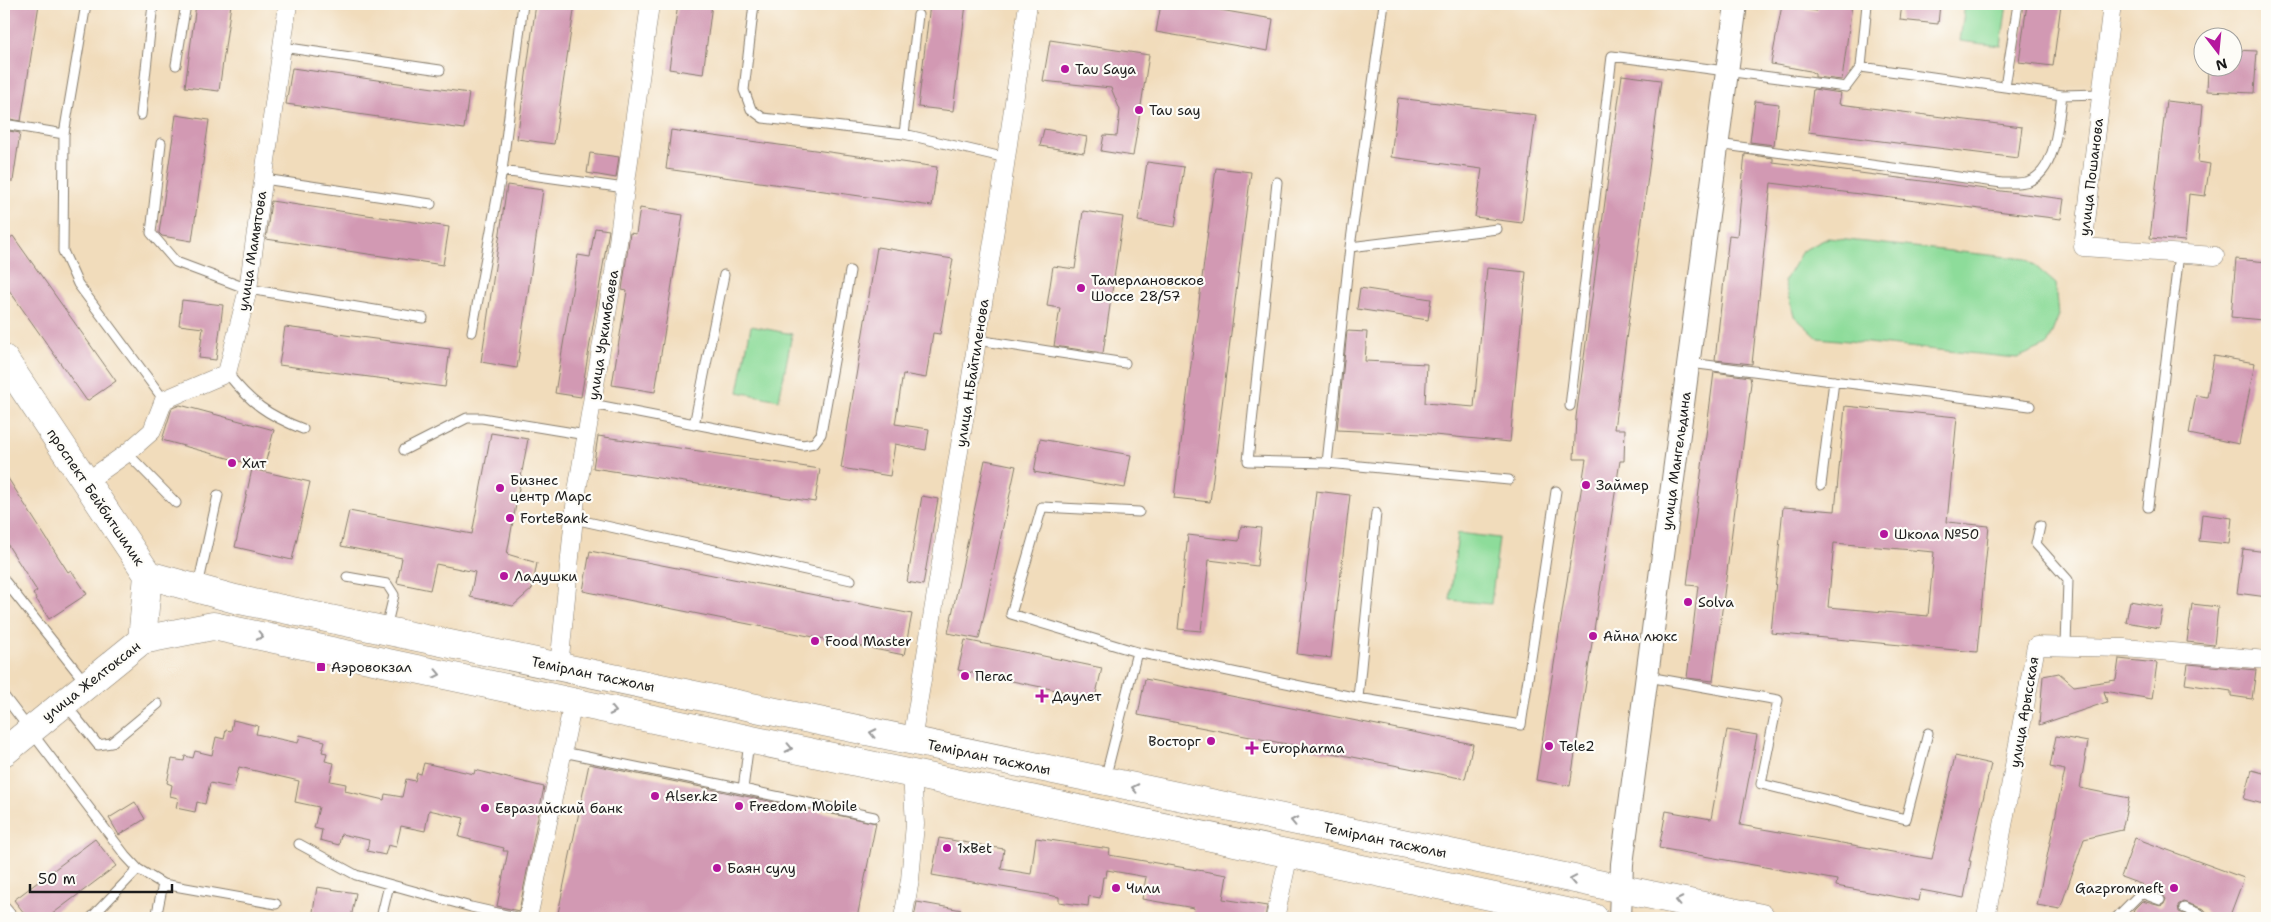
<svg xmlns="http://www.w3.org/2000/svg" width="2271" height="922" font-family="'Shantell Sans',sans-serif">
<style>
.green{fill:#8ddc9a;stroke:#547c5b}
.building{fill:#d299b3;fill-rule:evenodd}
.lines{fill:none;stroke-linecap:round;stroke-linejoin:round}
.service-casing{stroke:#867c6c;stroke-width:11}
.minor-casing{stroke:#867c6c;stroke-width:19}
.tertiary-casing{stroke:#867c6c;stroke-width:24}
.primary-casing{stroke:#867c6c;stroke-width:29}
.service{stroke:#fff;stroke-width:9}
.minor{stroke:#fff;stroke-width:18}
.tertiary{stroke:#fff;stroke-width:22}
.primary{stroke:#fff;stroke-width:28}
.oneway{stroke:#999}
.poi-dot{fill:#b5179e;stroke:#fdfcf7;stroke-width:2}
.labels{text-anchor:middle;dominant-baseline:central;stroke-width:4.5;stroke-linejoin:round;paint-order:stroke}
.poi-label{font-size:14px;fill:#1c1c1c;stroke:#fdfcf7;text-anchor:start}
.street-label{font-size:14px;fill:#1c1c1c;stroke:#fdfcf7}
</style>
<rect width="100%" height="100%" fill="#fdfcf7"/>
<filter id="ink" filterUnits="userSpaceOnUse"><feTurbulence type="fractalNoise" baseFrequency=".02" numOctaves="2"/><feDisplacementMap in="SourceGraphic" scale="10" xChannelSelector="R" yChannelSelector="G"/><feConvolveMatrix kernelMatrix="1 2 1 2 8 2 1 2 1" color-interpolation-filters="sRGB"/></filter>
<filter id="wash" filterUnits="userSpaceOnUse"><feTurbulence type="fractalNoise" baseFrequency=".0096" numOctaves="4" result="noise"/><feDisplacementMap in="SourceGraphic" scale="20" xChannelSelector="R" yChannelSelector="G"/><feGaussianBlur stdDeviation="1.12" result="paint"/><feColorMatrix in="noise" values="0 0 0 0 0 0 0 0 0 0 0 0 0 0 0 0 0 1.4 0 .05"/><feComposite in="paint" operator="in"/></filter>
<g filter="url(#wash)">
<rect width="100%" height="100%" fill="#f1dcbb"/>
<path class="green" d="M1965,4H2007L2001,46L1960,41Z
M1828,238L2027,259L2056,284L2059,315L2047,345L2017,358L1818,338L1794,316L1784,282L1802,251Z
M751,326L792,334L779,400L738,392Z
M1458,533L1499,538L1491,604L1450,600Z"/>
<g id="blocks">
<path class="building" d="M4,4H39L21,121L4,118Z
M196,4H231L219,91L185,87Z
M536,4H575L554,144L517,139Z
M678,4H712L703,74L669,69Z
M930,4H966L953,111L918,107Z
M1161,4H1185L1273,19L1268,51L1156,32Z
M1818,4H1852L1842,80L1815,77V74L1810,71L1771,64L1782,5L1817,11Z
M1902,4H1940L1938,24L1900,20Z
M2027,4H2061L2053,66L2019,62Z
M1050,40L1149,55L1133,156L1101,151L1104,135L1117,136L1120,110L1111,88L1043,81Z
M2234,50L2257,51L2254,93L2207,91L2208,68H2234Z
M292,68L469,93L464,129L286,104Z
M1622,75L1661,80L1614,429H1625L1624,461H1620L1570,786L1536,780L1586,459H1574L1576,417Z
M1813,89L1841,93L1839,104L2022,127L2018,158L1808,132Z
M1398,98L1536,115L1522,223L1475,217L1482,169L1391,157Z
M1755,101L1779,104L1774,145L1750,142Z
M2166,101L2203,105L2198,162L2210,164L2205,196L2189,194L2185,241L2150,238Z
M176,115L209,120L192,241L162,236L159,233Z
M1044,129L1087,137L1084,153L1040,146Z
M4,130L20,133L13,181H4Z
M671,130L937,167L932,206L666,169Z
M590,153L619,157L616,178L587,173Z
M1745,154L1773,158V162L2064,199L2061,219L1771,183L1752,364L1715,360L1729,235L1737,236Z
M1147,162L1184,167L1175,227L1138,221Z
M1216,168L1251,172L1210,502L1174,498Z
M507,185L543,190L517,368L481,362Z
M271,201L449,227L443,265L266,239Z
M640,208L683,215L655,392L612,385L627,291L622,290L630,233L636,234Z
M1083,211L1123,217L1103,353L1054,346L1060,308L1047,306L1053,266L1075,269Z
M595,228L609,230L581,397L555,393L578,255L590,257Z
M13,236L116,381L87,401L4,283V242Z
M877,247L953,259L940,334L933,333L926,378L903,374L895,424L929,429L926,450L895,444L890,476L841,468Z
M2236,259L2267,262L2262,320L2231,317Z
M1487,268L1526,272L1510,442L1423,434L1337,430L1347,331L1367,332L1365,361L1427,364L1425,403L1474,407Z
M1360,288L1431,299L1428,320L1357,309Z
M182,300L223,305L216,360L199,358L203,328L179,325Z
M285,327L450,349L445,387L279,365Z
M2214,356L2255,363L2239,444L2189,434L2196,395L2207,397Z
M1714,372L1750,377L1751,383L1713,681L1687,678L1698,586L1687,585Z
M180,405L274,430L264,468L162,440L172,408Z
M1845,406L1957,417L1947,522L1989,526L1977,652L1771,633L1783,507L1835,511ZM1834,543L1934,552L1928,616L1828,607Z
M491,433L528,439L507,554L537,563L532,589L513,606L470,597L475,572L436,564L430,590L397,583L402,558L341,546L349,511L472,534Z
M598,436L820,469L815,502L593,468Z
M1040,439L1131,455L1125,488L1034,472Z
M985,460L1016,466L979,639L948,633Z
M252,469L310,482L292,560L235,547Z
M4,472L68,572L71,570L87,594L49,619L33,594L37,591L4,539Z
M1316,491L1350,495L1331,658L1297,654Z
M922,496L938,499L923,585L907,582Z
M2202,514L2232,518L2229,544L2199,541Z
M1241,526L1261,528L1257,566L1209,560L1201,631L1178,629L1188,535L1239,541Z
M2243,549L2267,552V597L2237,593Z
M590,551L912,614L904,655L583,591Z
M2130,601L2163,607L2159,628L2126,622Z
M2192,604L2218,607L2214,645L2187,642Z
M965,640L1102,668L1095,698L958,670Z
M2119,659L2157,663L2152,699L2104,691L2107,702L2039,725L2043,676L2059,673L2074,686L2116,680Z
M2188,664L2256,670L2252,699L2231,696V691L2185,684Z
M1145,679L1473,744L1465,779L1138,715Z
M233,720L258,726L256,734L298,743L300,735L325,741L322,752L327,753L325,761L334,763L330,781L346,784L345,791L384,800L385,794L402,797L406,779L415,781L417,773L421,774L424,763L474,774L475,770L544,787L519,911L497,906L508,851H503L504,848L459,837L464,818L429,810L425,831L401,826L396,847L388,845L385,855L367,851L369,840L341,834L339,845L320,840L322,830L314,828L319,807L295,802L299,781L239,767L234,788L210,783L205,804L197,802L195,812L176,808L178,798L170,796L172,785L167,783L172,759L184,761L185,756L193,758L195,751L212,755L216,737L224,739L226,730L231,731Z
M1727,730L1757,735L1740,825L1932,859L1955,756L1991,764L1969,861H1971L1964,898L1921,890L1919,901L1836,886L1837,880L1659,848L1666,811L1711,819Z
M2056,736L2088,742L2080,788L2129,798L2122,830L2084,839L2060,909L2037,905L2065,770L2050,767Z
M589,764L876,823L857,918H580L558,913Z
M2252,770L2267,774V805L2244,799Z
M135,802L145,819L119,835L109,818Z
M939,838L1004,849L1001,869L1031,874L1036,838L1110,849L1109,855L1227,875L1223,899L1267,906L1265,918H1192L1194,908L1142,899L1146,877L1107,870L1106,877H1103L1100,898L1089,896L1088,906L1059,902V897L932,875Z
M2135,838L2244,878L2229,918H2211L2204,909L2183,902L2178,905L2179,912L2194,918H2131L2134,909L2142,901L2161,906L2164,904L2166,899L2162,894L2142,888L2143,885L2121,877Z
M95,839L116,866L47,918H28L14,900Z
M317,887L356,893L351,918H312Z
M917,902L962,910L961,918H914Z"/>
</g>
</g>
<g filter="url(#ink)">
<use href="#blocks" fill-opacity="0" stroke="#867c6c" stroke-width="1"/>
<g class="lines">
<defs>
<path id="service" d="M86,4L64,134L63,251L78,284L164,400
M754,4L744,90L751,109L763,118L904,134L998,156L1007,154
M1384,4L1350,247L1327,463L1509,480
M282,47L440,70
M176,65L186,4
M1861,67L1867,4
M2005,87L2018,4
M141,115L153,4
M4,124L64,134
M904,134L918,15
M161,143L151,233L176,262L248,289L423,318
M1718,144L2002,183C2010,183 2022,184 2029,181C2057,171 2058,120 2062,95
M502,171L523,4
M264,179L431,204
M1277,182L1248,461L1327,463
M1350,247L1497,229
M472,332L502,171L625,188
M977,340L1125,363
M1690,363L2030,406
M227,373C251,403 267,415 303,429
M592,404L803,445L814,443L821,434L850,271
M1570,406L1612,56L1846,87L1861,67L2062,95L2101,94
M694,425L724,275
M404,450L467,418H482L586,435
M127,453L176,503
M1821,485L1834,381
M2148,507L2179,254
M574,519L851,580
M2040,526L2036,544L2068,580L2066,646
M347,577L387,584L394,595L386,628
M4,580L85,682
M198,586L218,495
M1137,652L1358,698L1521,725L1556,491
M1648,677L1778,700L1761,784L1906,819L1928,733
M4,696L125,855L138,869L163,884L156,918
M1358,698L1376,513
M66,705L98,745L111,743L158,704
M749,742L743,789L874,817
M563,752L743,789
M1105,779L1137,652L1011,614L1042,507L1139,512
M299,844L356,875L471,907L520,918
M163,884L276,904
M4,906L14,918
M2184,908L2200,914L2205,918
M91,918L138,869
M381,918L389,885
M2116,918L2139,895L2144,894L2160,900"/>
<path id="minor" d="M2112,4L2083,247L2215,256
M86,482L127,453L152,431L164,400L227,373L248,289L288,4
M559,667L576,497L614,272L650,4
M912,741L1002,186L1028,4
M528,918L573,702
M903,918L910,880L915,824L912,774
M1275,918L1289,854
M1986,918L2036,646L2124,648L2267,660"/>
<path id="tertiary" d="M1620,918L1622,864L1736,4"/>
<path id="primary" d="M4,359L148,575L235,599L1761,918
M142,640L148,575
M4,752L142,640L213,626L1594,918"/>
</defs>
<use href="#service" class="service-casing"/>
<use href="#minor" class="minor-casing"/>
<use href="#tertiary" class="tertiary-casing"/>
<use href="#primary" class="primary-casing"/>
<use href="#service" class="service"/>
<use href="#minor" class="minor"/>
<use href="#tertiary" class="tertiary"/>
<use href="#primary" class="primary"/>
</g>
<defs><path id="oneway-chevron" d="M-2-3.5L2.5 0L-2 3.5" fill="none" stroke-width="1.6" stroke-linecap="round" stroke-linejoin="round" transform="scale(1.25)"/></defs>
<g class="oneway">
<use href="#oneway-chevron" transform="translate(260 636) rotate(12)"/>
<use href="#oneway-chevron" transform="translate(437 674) rotate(12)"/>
<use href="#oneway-chevron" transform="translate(613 711) rotate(12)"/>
<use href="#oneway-chevron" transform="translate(873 733) rotate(-168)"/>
<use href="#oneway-chevron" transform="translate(789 748) rotate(12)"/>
<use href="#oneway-chevron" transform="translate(1135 788) rotate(-168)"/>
<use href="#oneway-chevron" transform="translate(1294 821) rotate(-168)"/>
<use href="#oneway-chevron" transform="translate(1573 880) rotate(-169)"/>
<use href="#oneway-chevron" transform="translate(1679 901) rotate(-168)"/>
</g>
</g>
<g class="poi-dot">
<circle cx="1065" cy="69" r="5"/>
<circle cx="1139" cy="110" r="5"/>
<circle cx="1081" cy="288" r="5"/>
<circle cx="232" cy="463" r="5"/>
<circle cx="1586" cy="485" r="5"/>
<circle cx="500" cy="488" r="5"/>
<circle cx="510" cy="518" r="5"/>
<circle cx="1884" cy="534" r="5"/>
<circle cx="504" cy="576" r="5"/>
<circle cx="1688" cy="602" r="5"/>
<circle cx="1593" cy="636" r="5"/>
<circle cx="815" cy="641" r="5"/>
<rect x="316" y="662" width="10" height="10" rx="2.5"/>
<circle cx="965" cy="676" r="5"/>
<path d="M1039.5 688.5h5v5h5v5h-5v5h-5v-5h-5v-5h5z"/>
<circle cx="1211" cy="741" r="5"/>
<circle cx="1549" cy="746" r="5"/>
<path d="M1249.5 740.5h5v5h5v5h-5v5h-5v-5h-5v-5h5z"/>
<circle cx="655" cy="796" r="5"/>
<circle cx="739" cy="806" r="5"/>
<circle cx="485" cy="808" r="5"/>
<circle cx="947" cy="848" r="5"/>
<circle cx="717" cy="868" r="5"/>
<circle cx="1116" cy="888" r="5"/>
<circle cx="2174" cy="888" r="5"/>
</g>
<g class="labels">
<g class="poi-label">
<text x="1075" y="69">Tau Saya</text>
<text x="1149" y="110">Tau say</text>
<text x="1091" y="280">Тамерлановское<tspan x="1091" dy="16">Шоссе 28/57</tspan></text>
<text x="242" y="463">Хит</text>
<text x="510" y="480">Бизнес<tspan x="510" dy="16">центр Марс</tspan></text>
<text x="1596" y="485">Займер</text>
<text x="520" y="518">ForteBank</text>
<text x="1894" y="534">Школа №50</text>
<text x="514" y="576">Ладушки</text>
<text x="1698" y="602">Solva</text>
<text x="1603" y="636">Айна люкс</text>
<text x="825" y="641">Food Master</text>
<text x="331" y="667">Аэровокзал</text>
<text x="975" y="676">Пегас</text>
<text x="1052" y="696">Даулет</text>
<text x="1201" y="741" text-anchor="end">Восторг</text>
<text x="1559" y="746">Tele2</text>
<text x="1262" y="748">Europharma</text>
<text x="665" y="796">Alser.kz</text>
<text x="749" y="806">Freedom Mobile</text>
<text x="495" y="808">Евразийский банк</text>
<text x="957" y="848">1xBet</text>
<text x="727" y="868">Баян сулу</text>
<text x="1126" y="888">Чили</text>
<text x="2164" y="888" text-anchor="end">Gazpromneft</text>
</g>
<g class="street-label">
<text transform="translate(2091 177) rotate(-83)">улица Пошанова</text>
<text transform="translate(252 251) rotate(-81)">улица Мамытова</text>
<text transform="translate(603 335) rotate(-81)">улица Уркимбаева</text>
<text transform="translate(972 373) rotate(-81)">улица Н.Байтиленова</text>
<text transform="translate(1676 461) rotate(-82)">улица Мангельдина</text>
<text transform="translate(96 497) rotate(56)">проспект Бейбитшилик</text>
<text transform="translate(593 674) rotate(12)">Темірлан тасжолы</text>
<text transform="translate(91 681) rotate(-38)">улица Желтоксан</text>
<text transform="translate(2024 712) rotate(-80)">улица Арысская</text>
<text transform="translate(989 757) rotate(12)">Темірлан тасжолы</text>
<text transform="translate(1385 840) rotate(12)">Темірлан тасжолы</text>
</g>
</g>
<rect width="2271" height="922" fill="none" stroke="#fdfcf7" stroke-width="20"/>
<g transform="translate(2218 52) rotate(164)"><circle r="24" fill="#fdfcf7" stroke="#a3a29f"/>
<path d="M0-4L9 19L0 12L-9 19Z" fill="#b5179e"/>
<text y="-8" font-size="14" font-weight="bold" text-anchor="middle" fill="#1c1c1c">N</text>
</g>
<path d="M30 884v8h142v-8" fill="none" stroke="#1c1c1c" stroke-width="2.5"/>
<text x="38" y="884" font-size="15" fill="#1c1c1c" stroke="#fdfcf7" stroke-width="4" paint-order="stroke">50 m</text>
</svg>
